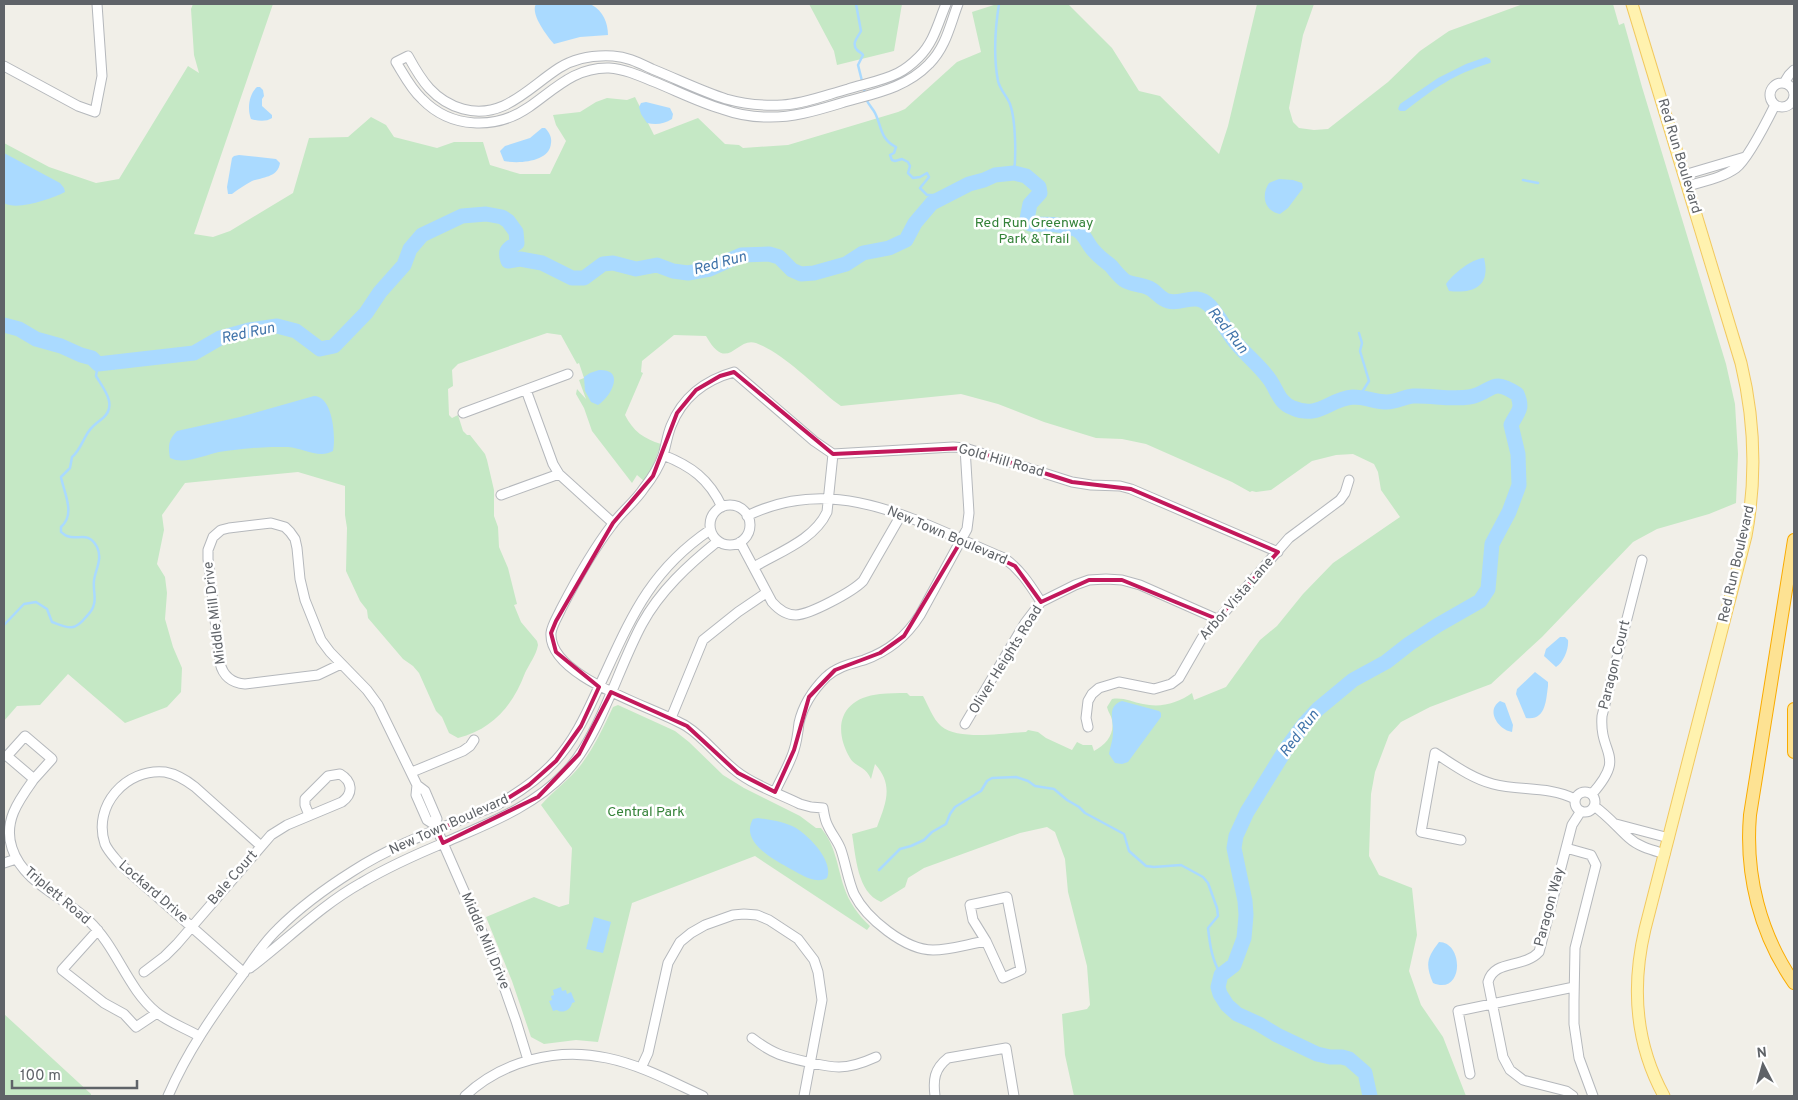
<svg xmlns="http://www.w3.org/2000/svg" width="1798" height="1100" font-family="Overpass,sans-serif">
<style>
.green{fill:#c5e8c5}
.water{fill:#aadaff}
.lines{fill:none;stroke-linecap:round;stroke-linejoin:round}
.stream{stroke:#aadaff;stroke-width:2.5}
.river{stroke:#aadaff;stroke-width:15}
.minor-casing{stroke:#b5b8bc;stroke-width:11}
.major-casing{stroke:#f2c960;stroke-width:13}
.highway-casing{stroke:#f9ab00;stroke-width:14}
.minor{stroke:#fff;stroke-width:9}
.major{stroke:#fff2af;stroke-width:11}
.highway{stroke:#fde293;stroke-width:12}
.marked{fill:none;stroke:#c2185b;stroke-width:4;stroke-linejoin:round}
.labels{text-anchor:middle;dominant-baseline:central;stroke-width:5;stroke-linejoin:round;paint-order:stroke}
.street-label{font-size:14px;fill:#5f6368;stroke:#fff}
.park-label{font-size:14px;fill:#348238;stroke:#fff}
.water-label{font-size:15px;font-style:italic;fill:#4174aa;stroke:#fff}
</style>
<rect width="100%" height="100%" fill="#f1efe8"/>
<path class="green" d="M193,4H273L194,234L213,237L230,231L293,193L309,138L348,137L371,117L386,125L394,137L437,148L454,142H483L490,165L520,174H550L566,141L556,125L553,115L580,112L596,102L607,98L627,100L635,97L654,135L698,118L725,144L739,145L743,148L788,145L898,112L905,109L957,62L981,52L972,12L997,4H1068L1112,48L1139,91L1160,96L1219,154L1228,126L1257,4H1314L1303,35L1289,108L1293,122L1299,128L1314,130L1328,129L1388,82L1420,51L1449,31L1523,4H1613L1619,25L1624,23L1642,87L1726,364L1735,404L1738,454L1736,503L1709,514L1657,529L1633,542L1542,637L1491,684L1430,707L1401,722L1389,735L1375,772L1371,794L1369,856L1379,875L1412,888L1417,935L1409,971L1421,1005L1443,1037L1466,1096H1074L1065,1055L1062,1014L1087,1009L1090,1005L1087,966L1068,892L1065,859L1055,832L1047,827L1020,833L924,868L908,878L905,887L881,902C857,892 856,857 852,834L877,827C886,803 894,785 875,764L871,779C865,765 856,768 850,758C832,727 841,698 880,694C889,693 898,693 907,693L910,696H923C928,705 933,719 941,726C959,741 1003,733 1026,732L1028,730L1038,732L1046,738L1072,750L1077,742L1083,745H1092L1094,751C1106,745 1115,734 1112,720C1111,715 1108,712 1107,707L1112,699C1123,697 1132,702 1143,704C1161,708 1178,703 1192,693L1194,700L1226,687L1260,640L1277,626L1303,594L1333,563L1400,517L1381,490L1378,472L1374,464L1353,454L1336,455L1312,461L1271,490L1256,492L1252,491L1250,492L1232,482L1146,444L1122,439L1096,438L1044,422L998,404L961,394L841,406L834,401C812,383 782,353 756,343C736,336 728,375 706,336L674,335L642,361L641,372L643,373L625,415C633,431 644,439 661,444L653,466L645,480L644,481L637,475L632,483L592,431L584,408L576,394L577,389L586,399L579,380L584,378L579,363L577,364L561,335L547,333L458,364L452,370L453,386L448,389L449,415L452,418L458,415L463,431L467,435H470L485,454L487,460L494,490V516L498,527L499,547L508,568L517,604L514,605L521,622L537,641L538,645C536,656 529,664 525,673C513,705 493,729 458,738L449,733L442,717L436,711L419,673L413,666L403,659L368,618L367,610L360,601L346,571L347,528L345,515V486L298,472L185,483L162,515L164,530L157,564L165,577L167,593L165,619L173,647L182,668L181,692L167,707L125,723L68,674L40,705L17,706L4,721V143L49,167L96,183L119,179L188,66L199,73L194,55L191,9Z
M809,4H902L894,51L837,65L834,51Z
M618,705L675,731L689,742L723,775L744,788L800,816L816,828H821C836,846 837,866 844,887C849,902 858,915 870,926L867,930L755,856L632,903L598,1042L576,1040L544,1044L531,1037L512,981L486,917L534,897L559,907L569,904L572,848L541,805C553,791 569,780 580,766C594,748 603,728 613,707Z
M4,1014L91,1094V1096H4Z"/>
<path class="water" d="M536,4C546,4 585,1 592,5C603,11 608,23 608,35L580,37L554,44C547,36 530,14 536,4Z
M1486,57L1490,59L1491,62L1490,63C1452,75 1435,88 1405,111H1400L1398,109L1400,104L1438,78L1466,64Z
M257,87H260L263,90L264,96L262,99V106L272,115V118C266,122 258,121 251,119C247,109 249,94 257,87Z
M646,102L670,108L673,114L672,119C664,124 656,125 647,123L641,114L639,107L641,103Z
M542,128H545C549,132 552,137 551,143C550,162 519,164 504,161L500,151L505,146L530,138Z
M4,153L60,183L64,188L65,192C51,199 17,211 4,203Z
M239,155L276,159L280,163C278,177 264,177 252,181C245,185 238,189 232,194H228L227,187L232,158L234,156Z
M1279,179L1293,180L1302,183L1303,188L1288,208L1280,214C1264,211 1261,195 1269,183Z
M1484,258C1491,286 1474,294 1449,291L1446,284C1453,274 1471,259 1484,258Z
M599,370C626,369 611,397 598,405L591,402L585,391L584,377L590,373Z
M314,396C333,396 336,437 333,451C319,459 303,448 288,447C277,447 265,447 253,448C242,449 230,450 219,452C205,455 184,465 170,458C168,447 168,440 177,431L240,417Z
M1560,637H1565L1568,640C1569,648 1564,662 1556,667L1544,656L1546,649Z
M1535,672L1548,682V686C1546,700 1546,721 1526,718L1516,694L1517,689Z
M1122,701L1159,711L1161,713V717L1128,762L1122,764L1115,763L1109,754C1110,747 1113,740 1113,733C1114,721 1106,706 1122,701Z
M1500,701L1505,703L1513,725L1512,732C1499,730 1485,711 1500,701Z
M758,818C771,820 785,822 796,828C809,836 834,861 827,878C814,885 799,873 787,867C771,858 740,841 753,819Z
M594,917L611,922L603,953L586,949Z
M1439,942C1464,942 1464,996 1433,983C1425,964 1427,958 1439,942Z
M561,987L562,991L566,990L567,994L571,992L575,1002L572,1003C571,1010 562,1014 557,1010L553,1011L549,1001L552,1000L551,996L554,995L553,990Z"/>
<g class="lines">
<path class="stream" d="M856,4L861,31C858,37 851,43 857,50C859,52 862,53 863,55L858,65L865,93
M999,4C995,29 993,55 998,81C1000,90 1007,96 1010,104C1016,120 1016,157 1014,173
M866,98C868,105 872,107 875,113C882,127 880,139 896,147L894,153L890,155L892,160L895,161L902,159L908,162L910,166L908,173L913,178L920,177L927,173L929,177L920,188L927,195H934L937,200
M1523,180L1538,183
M1359,333L1362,343L1360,351L1369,381L1359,397
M4,625L24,604L36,602L47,609L52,622C68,628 74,632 86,617C89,614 93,609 94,604C96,598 93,589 94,581C95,570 103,559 97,547C88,530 78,541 67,536C64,535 63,533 61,532V527C76,514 64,493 61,477L70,468L72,457C80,451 83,439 89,431C93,425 98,422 103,418C118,405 103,388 96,376L98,364
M879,870L900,849L911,846L924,840L932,832L946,824L950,814L955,807L981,791L987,781L992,778L1016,777L1028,781L1035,786L1054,789L1067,800L1079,807L1085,813L1124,834L1129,851L1146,866L1154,867L1181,865L1203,877L1208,883L1217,908L1218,916L1208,928C1210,946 1212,960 1221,975"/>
<path class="river" d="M4,325L19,329L36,339L61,346L81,355L92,358L98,364L194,353L220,338L249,330L277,326L296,331L320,349L334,346L366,313L380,292L404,265L410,249L422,235L462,216L486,214L502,217L508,221L516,232L517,243C508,249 504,250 508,261L520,259L542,263L572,278H584L603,264L613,263L636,269L657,265L673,271L688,273L710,269L741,255L769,254L779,257L792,270L801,274L814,273L846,264L863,253L889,248L906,240L915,223L932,203L969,184L984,180L995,175L1014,173L1026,176L1039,187L1040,193L1030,204L1027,219L1030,224C1046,225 1060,223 1075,229C1084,232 1087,244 1094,251C1099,257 1105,261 1111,266C1115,271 1119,276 1124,280C1131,285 1141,284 1149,288C1156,291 1160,299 1168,301C1183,305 1195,291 1210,306C1220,317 1227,332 1236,343C1247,356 1260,366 1270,380C1277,390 1279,403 1293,408C1319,419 1329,399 1353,397C1365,397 1376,402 1387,402C1396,402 1404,397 1413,396C1431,395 1450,400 1469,397C1493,393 1490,376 1517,394C1524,410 1517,412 1511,425L1518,454L1519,485L1509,512L1492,544L1488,589L1480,601L1438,625L1409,644L1386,662L1353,680L1318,709L1305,723L1286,749L1247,812L1236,836L1234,848L1245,901L1246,915L1245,927L1244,938L1234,965L1221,975L1218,987L1220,994L1227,1005L1237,1014L1259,1024L1277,1035L1317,1054L1330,1057H1342L1349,1059L1365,1073L1370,1096"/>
<defs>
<path id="minor" d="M946,4C938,23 934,42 919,57C913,63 906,69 898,73C882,81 864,84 848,89C826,95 804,104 782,105C763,106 744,104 726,99C701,91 677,79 652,69C639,63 628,57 613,56C595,55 575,58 559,68C528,88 503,120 463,109C434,101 421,80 408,56L396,62C404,75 411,89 422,99C451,129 496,130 529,107C555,89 575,67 609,68C624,69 638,75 652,81C675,90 698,102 722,109C736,114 751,117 766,117C795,118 821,109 848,101C877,93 907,87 929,64C946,47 950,25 958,4
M4,66L78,106L95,112L102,76L97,4
M1784,83L1789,75L1794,70
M1770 95a12 12 0 1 1 24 0a12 12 0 1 1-24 0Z
M1684,175L1745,157
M1688,186C1704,181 1722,178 1736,168C1747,160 1768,119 1775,105
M526,390L553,464L559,474L613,523
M463,413L568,374
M833,454L814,441L734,372C705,380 682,398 671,426C667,436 666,446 663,455C659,467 652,478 644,488C635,502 621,512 612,525C592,551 576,580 561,609C558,616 552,625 551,633C548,678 655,707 686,726C705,738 718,757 736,771C753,785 780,794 800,804L811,807L823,808C824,814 825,821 828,826C832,835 838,841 841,850C846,865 848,880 854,894C866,918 905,950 933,950C950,950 968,944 986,941L973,920L970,905L1007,897L1021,970L1003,978L986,941
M663,455C691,466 709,479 722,507
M501,495L559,474
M710 525a20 20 0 1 1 40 0a20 20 0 1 1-40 0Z
M747,516C838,471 921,524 1004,558C1021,570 1030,585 1041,602
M740,542L772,602C778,609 786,615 796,615C811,614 852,592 863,581L901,515
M754,567C779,552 814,540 827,512L833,454L953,447L965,448L1072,482L1091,485L1120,486L1131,489L1278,552
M341,664L318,675L245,684C232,683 223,676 220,663L208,559V550L213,537L221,530L229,528L271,523L285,527L290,532L295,539L297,548L300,579L305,600L321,640L330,652L367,690L378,705L417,785L425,791L437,819L435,825
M671,718L703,640L738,612L766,593
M965,724L1025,623L1041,602L1075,585L1089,580L1106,579L1122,580L1140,585L1217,619
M1088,727L1086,718L1088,701L1092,694L1099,688L1119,682L1154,689L1171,684L1179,678L1202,638L1289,538L1340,500L1345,493L1349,480
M412,772L463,751L470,746L474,740
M34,779L52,759L25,736L7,756L34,779C19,800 3,821 12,848C23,883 64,897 88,920C117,947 127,988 156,1012C168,1022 185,1028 199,1036
M417,785L416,795L427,820L435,825L443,843L496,964L516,1021L528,1060
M775,792C781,778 790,764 794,750C797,741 798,732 799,723C803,705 813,690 826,677C837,667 850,664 864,660C889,651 906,637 920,615L967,529L969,513L965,448
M1575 802a10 10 0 1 1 20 0a10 10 0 1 1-20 0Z
M1592,794C1627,754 1599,756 1602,716L1642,560
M1594,806C1607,815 1617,827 1629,838C1639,847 1652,850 1665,854
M1616,824L1669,838
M1461,840L1421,832L1435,753C1454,765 1471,778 1493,784C1520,791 1549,786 1575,799
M1566,848L1591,855L1596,865L1575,948L1574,1001V1024L1579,1058L1593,1096
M4,863L16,859
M98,930L62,970L104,1003L124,1014L136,1027L157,1013
M250,968C287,940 320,906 361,883C388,867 417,854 446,842C489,823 533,807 566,772C601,734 617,670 642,624C660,591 688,565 718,541
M144,972L165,956L177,944L271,835L287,825L342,802C354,793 352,781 340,774L328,776L305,799V805L309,815
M244,973L119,863C114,857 108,851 105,844C92,806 126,768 165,772C176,774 186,780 195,787L261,846
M752,1038C774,1055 785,1057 812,1063C821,1065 830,1067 839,1067C852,1067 865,1062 876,1057
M641,1068L648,1053L668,963L680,942L691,933L705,925L733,915L744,914L757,915L769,920L798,939L814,960L818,972L822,1000L804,1096
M1470,1074L1458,1011L1574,987
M168,1096C187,1052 214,1013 243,974C254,958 264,942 278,929C300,907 326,888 353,871C396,843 450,825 497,805C518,793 539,779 555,761C573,742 585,717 596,693C628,626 645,574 710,530
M465,1096C502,1061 557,1047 607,1058C641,1065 672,1082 703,1096
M935,1096C933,1080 934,1069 948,1058L1006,1048L1014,1096
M1573,1096L1566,1091L1523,1080L1510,1070L1503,1057L1488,982C1494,959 1523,969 1539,952L1572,825L1581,811"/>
<path id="major" d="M1632,4L1741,363C1755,421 1757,477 1746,536L1645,929C1631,988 1635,1043 1664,1096"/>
<path id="highway" d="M1794,540L1750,815C1745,875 1760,934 1794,983
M1794,709V752"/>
</defs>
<use href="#minor" class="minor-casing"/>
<use href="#major" class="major-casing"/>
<use href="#highway" class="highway-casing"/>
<use href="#minor" class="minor"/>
<use href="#major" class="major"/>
<use href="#highway" class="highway"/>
</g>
<path class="marked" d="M734,372L833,454L965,448L1072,482L1131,489L1278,552L1217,619L1122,580H1089L1041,602L1015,566L961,541L904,636L880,653L835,670L809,697L794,750L775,792L738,773L687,726L611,692L579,754L538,797L443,843L437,830L497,805L529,785L556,761L581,726L599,687L556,652L551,633L556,621L613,523L653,476L677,413L696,390L720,376Z"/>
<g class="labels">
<g class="street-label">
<text transform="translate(1679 156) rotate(73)">Red Run Boulevard</text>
<text transform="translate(1001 461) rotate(16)">Gold Hill Road</text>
<text transform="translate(947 536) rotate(23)">New Town Boulevard</text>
<text transform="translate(1737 564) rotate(-77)">Red Run Boulevard</text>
<text transform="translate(1237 599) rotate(-49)">Arbor Vista Lane</text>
<text transform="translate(215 613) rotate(-97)">Middle Mill Drive</text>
<text transform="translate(1006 660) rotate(-58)">Oliver Heights Road</text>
<text transform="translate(1615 665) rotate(-76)">Paragon Court</text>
<text transform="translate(449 825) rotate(-24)">New Town Boulevard</text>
<text transform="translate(233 878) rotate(-49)">Bale Court</text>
<text transform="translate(153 892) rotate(41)">Lockard Drive</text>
<text transform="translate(57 896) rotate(40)">Triplett Road</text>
<text transform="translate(1550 907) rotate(-75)">Paragon Way</text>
<text transform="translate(485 941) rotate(67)">Middle Mill Drive</text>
</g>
<g class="park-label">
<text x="1034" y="223">Red Run Greenway<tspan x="1034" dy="16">Park &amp; Trail</tspan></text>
<text x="646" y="812">Central Park</text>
</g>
<g class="water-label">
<text transform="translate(720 264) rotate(-15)">Red Run</text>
<text transform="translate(1227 331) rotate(51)">Red Run</text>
<text transform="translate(248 334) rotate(-12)">Red Run</text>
<text transform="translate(1300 734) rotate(-53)">Red Run</text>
</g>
</g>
<rect width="1798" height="1100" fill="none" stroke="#5f6368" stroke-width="10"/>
<g transform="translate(1763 1065) rotate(354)" stroke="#ffffff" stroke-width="4" paint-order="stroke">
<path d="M0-4L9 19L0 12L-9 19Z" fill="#5f6368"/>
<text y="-8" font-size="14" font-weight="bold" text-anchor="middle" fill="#5f6368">N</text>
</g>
<path d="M12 1080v8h125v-8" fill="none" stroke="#5f6368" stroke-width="2.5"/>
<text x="20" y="1080" font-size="15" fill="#5f6368" stroke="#ffffff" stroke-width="4" paint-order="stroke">100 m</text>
</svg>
